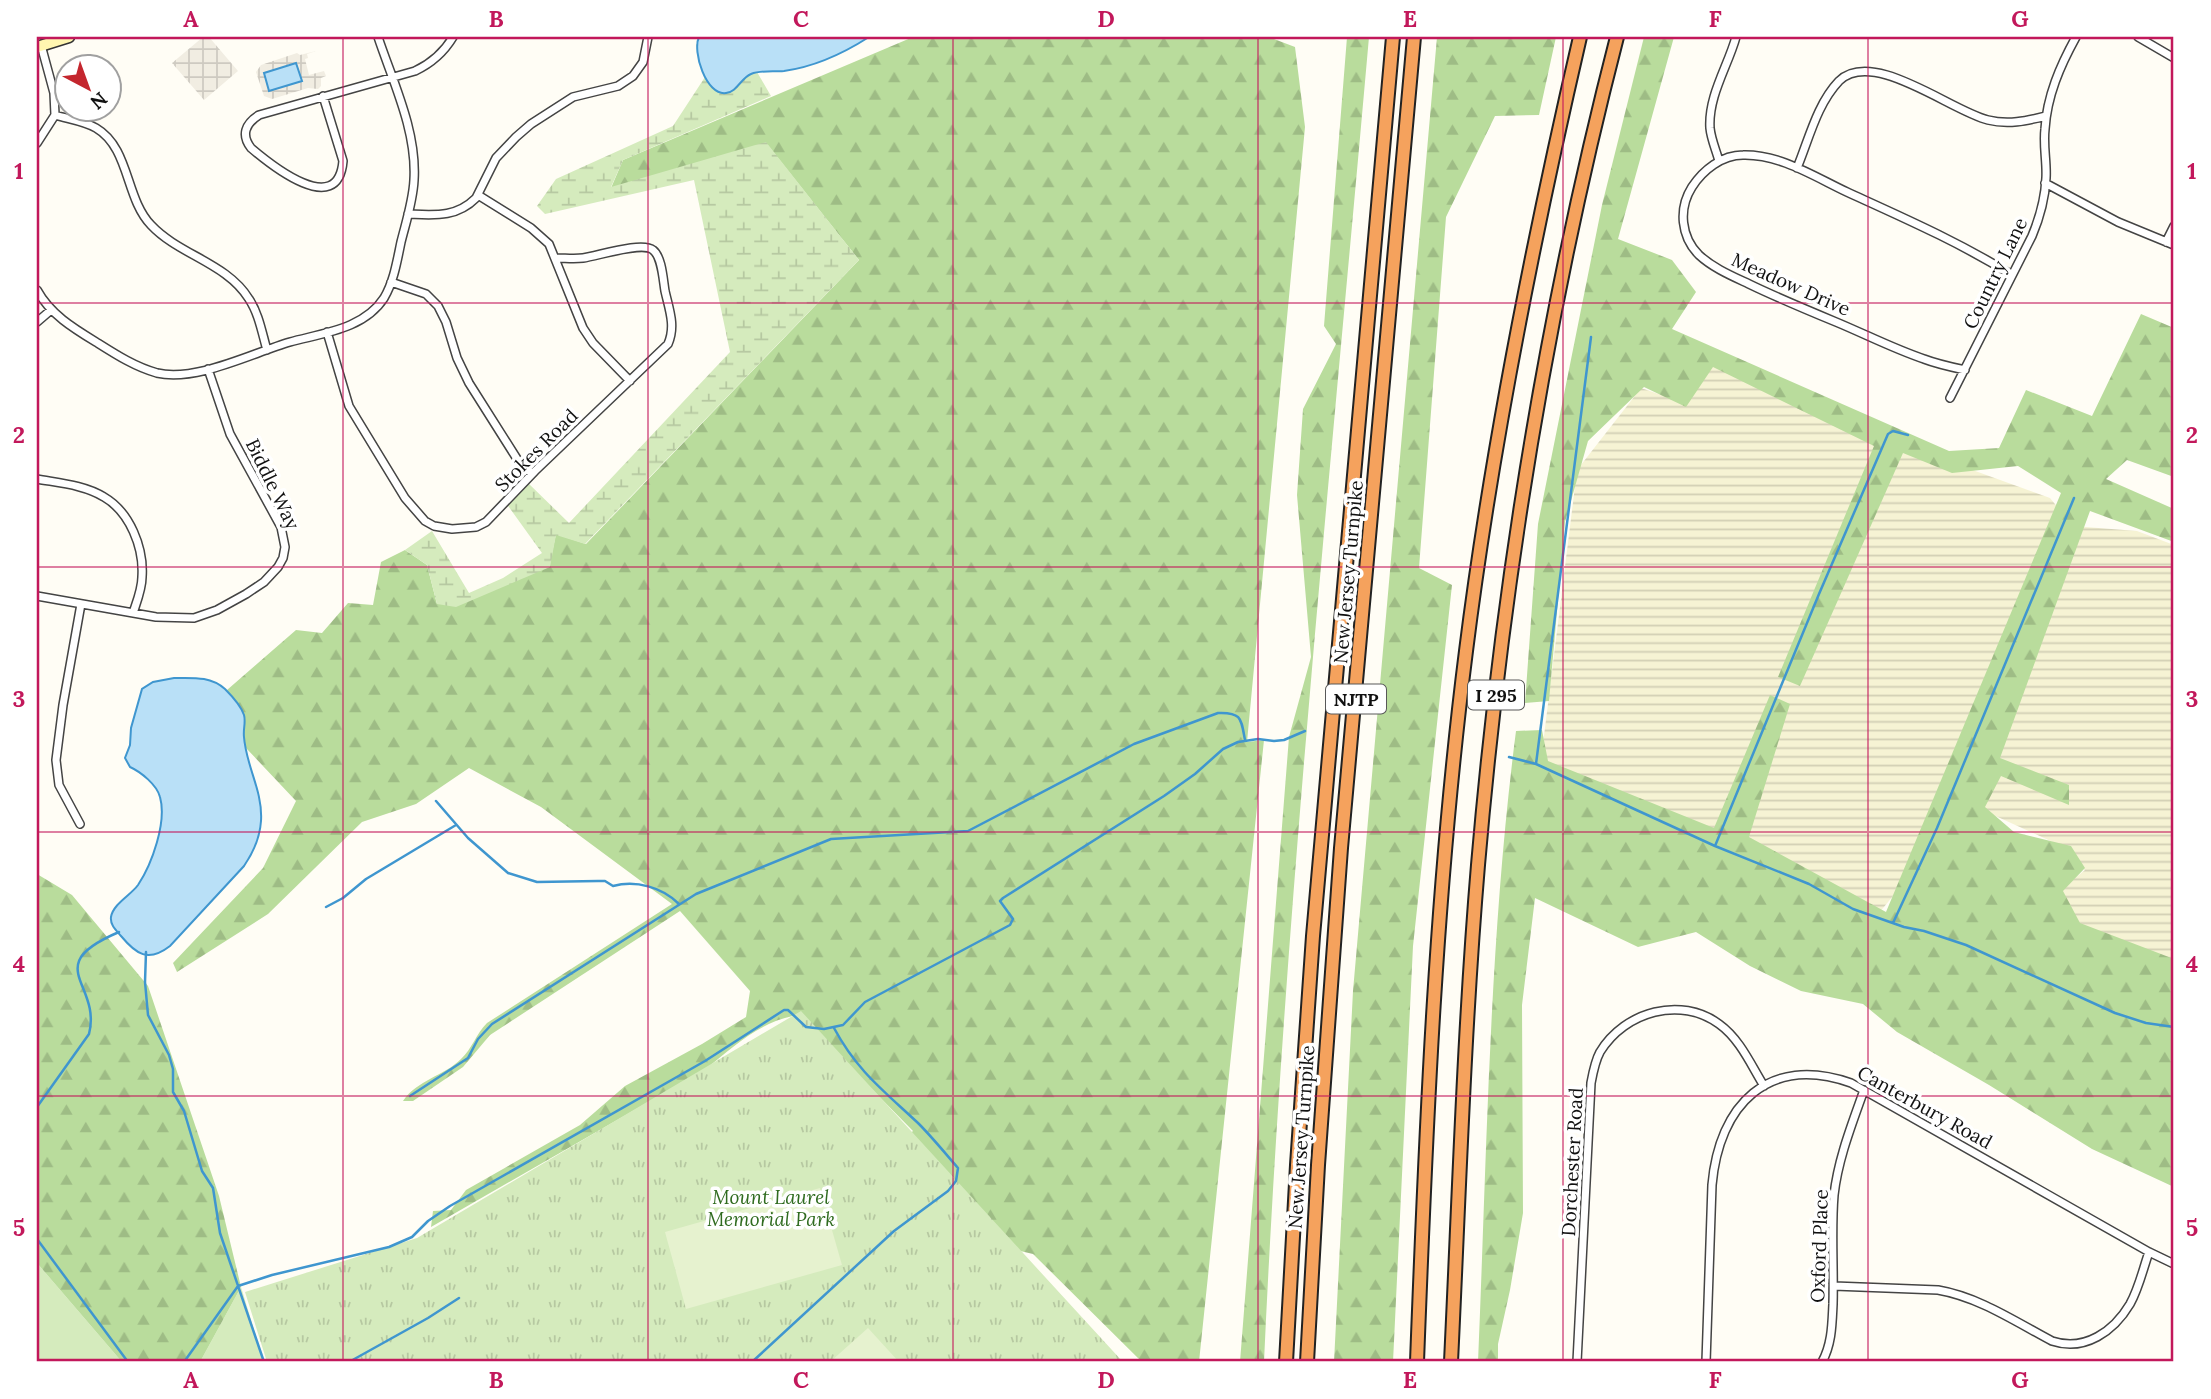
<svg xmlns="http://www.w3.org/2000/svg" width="2211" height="1399" font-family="Lora,serif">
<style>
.farmland{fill:url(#farmland-rules)}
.grass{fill:#d5ebbd}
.forest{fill:url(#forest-firs)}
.wetland{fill:url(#wetland-marsh)}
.park{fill:url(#park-tufts)}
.pitch{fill:#e6f2cf}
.plaza{fill:url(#plaza-grid)}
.water{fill:#b9e0f7;stroke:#3f96cf;stroke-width:2}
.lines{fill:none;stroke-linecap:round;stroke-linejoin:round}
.stream{stroke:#3f96cf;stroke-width:2.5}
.street-casing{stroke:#444;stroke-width:10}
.secondary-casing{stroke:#333;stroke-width:13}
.highway-casing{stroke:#222;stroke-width:16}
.street{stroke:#fff;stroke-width:7}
.secondary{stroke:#fff6b0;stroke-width:10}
.highway{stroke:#f5a25d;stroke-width:12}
.grid{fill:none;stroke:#c2185b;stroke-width:2;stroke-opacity:0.55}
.labels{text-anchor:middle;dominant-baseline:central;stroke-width:7;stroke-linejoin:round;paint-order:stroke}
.shield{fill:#fff;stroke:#585858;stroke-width:2}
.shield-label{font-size:18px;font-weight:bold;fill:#111}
.street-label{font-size:19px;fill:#111;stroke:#fff}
.park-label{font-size:19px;font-style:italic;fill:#2f6b1f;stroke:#fff}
.neatline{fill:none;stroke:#c2185b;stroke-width:2.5}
.grid-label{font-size:23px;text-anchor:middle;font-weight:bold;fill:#c2185b}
</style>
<defs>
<pattern id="farmland-rules" width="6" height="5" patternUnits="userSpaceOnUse" patternTransform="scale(1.75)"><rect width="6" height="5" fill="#f6f3d4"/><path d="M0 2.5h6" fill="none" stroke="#d2cfb5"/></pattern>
<pattern id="forest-firs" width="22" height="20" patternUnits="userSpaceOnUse" patternTransform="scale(1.75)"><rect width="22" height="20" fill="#b9dc9c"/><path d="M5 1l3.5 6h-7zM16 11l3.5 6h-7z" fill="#9ebc85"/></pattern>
<pattern id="wetland-marsh" width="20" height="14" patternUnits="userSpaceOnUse" patternTransform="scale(1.75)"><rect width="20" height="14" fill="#d5ebbd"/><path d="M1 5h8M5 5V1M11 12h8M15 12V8" fill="none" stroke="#b6c8a1"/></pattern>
<pattern id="park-tufts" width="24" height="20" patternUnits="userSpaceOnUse" patternTransform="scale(1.75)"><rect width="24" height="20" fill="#d5ebbd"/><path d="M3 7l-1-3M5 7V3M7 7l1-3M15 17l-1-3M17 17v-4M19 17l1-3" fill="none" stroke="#b6c8a1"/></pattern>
<pattern id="plaza-grid" width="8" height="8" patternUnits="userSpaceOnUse" patternTransform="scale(1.75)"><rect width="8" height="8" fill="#f1ede2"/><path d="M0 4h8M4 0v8" fill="none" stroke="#cecac1"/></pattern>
</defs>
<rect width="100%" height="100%" fill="#fffdf5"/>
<path class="farmland" d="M1712,362L1909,447L2050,498L2073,526L2137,531L2174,545V960L2064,921L2057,893L2085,870L2055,843L1978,808L1917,867L1874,919L1541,760L1577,470L1641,388L1685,403Z"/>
<path class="grass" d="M37,1263L122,1362H37Z
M241,1287L264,1362H200Z"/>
<path class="forest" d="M913,37H1269L1295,47L1305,127L1247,742L1264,740L1199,1362H1142L1033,1254L978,1241L888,1153L913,1131L799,1015C762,1020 734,1046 706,1069L431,1227L433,1211L451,1210L466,1190L580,1125L625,1086L702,1044L746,1017L750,991L680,911L490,1035L463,1067L413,1101H403C417,1080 444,1076 461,1059C472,1049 476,1034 487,1023L672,904L541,807L469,768L416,804L362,822L268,914L177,972L173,963L263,868L296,801L246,748L227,690L296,630L322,633L348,603L373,605L381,562L405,550L427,565L437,604L549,567L556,534L586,544L859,260L766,143L611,188L623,160Z
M1347,37H1369C1330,478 1284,919 1264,1362H1240L1289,737L1311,657L1297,495L1303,409L1336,344L1324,326Z
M1437,37H1556L1539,115L1495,116L1446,217L1419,568L1452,585L1413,946L1393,1362H1334L1353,991Z
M1644,37H1674L1618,239L1672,260L1696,292L1672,329L1949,451L1999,448L2026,390L2092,416L2141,314L2174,328V477L2127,460L2106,479L2174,509V542L2090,511L2000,758L2069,785V805L2001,776L1985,807L2014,832L2071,846L2085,868L2063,891L2080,923L2174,959V1187L2092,1149L1989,1085L1897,1032L1863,1004L1801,991L1750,966L1696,932L1638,947L1535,898L1522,1005L1523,1213L1510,1290L1498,1344V1362H1478C1487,1152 1489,940 1516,731L1542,730L1548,761L1714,828L1770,695L1790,704L1749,837L1886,912L2061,493L2018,466L1952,473L1903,453L1800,686L1778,677L1874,446L1713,367L1686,407L1644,387L1588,441L1565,522L1549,701L1525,703L1538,524L1602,205Z
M37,874L72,895L148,986L219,1196L241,1287L200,1362H122L37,1263Z"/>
<path class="wetland" d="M696,44L757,72L771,96L623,160L611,187L766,142L859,260L585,544L556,535L550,567L456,607L437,604L427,565L405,550L432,531L469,593L503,578L542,553L506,503L526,481L569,523L730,352L694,180L545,214L537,206L556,179L673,126L705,77Z"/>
<path class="park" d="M801,1011L1123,1362H267L245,1292L417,1238Z"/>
<path class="pitch" d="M820,1188L842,1265L686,1309L665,1232Z
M868,1328L899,1362H830Z"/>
<path class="plaza" d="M203,37H209L238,71L204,100L172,63Z
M316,51L307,54L308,58L305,59L309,75L324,71L326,76L321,78V86L318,89L308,88L272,99L264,96L256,72L261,65L297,53L300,55Z"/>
<path class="water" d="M699,37H869C844,53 813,67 784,71C773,72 761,70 751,74C741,78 737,92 726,93C706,96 692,51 699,37Z
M296,63L302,81L269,91L264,73Z
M174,678C193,678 210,676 225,689C232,696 241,706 244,715C246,722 243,729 244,737C246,766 263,791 261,821C260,836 253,853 244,866L170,946C148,963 136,954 121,936C116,930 110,925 111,917C113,904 131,895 138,885C152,864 167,822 160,797C157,785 141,772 130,767L125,758L130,745L131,728L142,689L153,682Z"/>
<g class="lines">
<path class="stream" d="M1509,757L1536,764L1715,846L1809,884L1853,909L1904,927L1924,931L1966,945L2115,1013L2146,1023L2174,1027
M1536,764L1591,337
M436,801L468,838L508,873L537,882L598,881H605L613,886C636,880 662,887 679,904
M1715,846L1819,594L1888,434L1893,431L1908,435
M326,907L343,898L366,879L456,825
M1893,923L1937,828L2074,498
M146,952L145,982L148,1015L169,1055L173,1069V1092L184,1111L202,1171L213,1188L220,1233L264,1362
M410,1096L468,1058L478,1039L492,1024L696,894L831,839L968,831L1134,744L1218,713C1242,712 1241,719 1245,740
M37,1107L89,1034C102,983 39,966 119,932
M37,1239L128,1362
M184,1362L238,1286L272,1275L389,1247L412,1237L428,1221L450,1206L705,1061L784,1010H788L806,1027L824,1029L843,1025L865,1002L1010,925L1013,919L1000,901L1003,898L1164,796L1195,774L1223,749L1238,742L1258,739L1274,741L1284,740L1305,731
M349,1362L428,1318L459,1298
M752,1362L894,1231L948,1191L956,1181L958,1168C945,1153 932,1137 918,1123C884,1091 857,1071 834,1028"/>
<defs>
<path id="street" d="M2138,37L2174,58
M323,96L343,161C338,219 271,165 251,148C241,135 245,124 259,115L415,71C432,63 444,52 453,37
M55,115C68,119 84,121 96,128C130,148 125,198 151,225C179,255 227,263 249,299C259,314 262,333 267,350
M37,143L55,115L54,93L41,45
M1719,161C1716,150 1711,139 1710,128C1708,96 1728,66 1736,37
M1797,168C1809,139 1817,104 1839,81C1873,48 1951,111 1988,120C2008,125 2026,121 2046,116
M2045,183L2118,222L2174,245
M478,195L531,228L549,244L583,328L593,343L630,381
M408,214C434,215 456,218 476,198L496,158L516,137L531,124L573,97L618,86L633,76L643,62L648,37
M2166,242L2174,226
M391,282L426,294L438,306L446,322L457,358L469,383L519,462L532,474
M37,290C50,314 73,328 96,342C115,354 135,367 157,373C197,382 252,353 290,342C323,333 364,329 384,298C394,281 397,261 401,242C406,222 413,201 414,180C417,131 393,82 378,37
M37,322L51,310
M327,332L349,406L405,498L425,521L434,526L452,529L476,527L486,522L535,471L668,344C676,326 669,309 665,291C663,279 662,257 653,250C642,241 598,256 583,258C574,259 565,258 556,258
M1965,370C1951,367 1937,364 1924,359C1894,349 1865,334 1836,322C1807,310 1778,298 1749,284C1732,276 1713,268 1699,255C1681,237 1678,209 1692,187C1703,170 1722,155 1743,155C1780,154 1815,177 1847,192C1904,218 1959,242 2012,275
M1950,398L2032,236C2040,217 2045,199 2046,178C2047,162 2043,146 2045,129C2047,96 2060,66 2076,37
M37,479C59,483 85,485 104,497C130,512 144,548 142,577C142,589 137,601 133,613
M37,596L156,617L194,618L217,610L246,594L264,582L278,567L283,558L285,547L281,527L230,434L208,369
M80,824L59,785L56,760L63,705L81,604
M1834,1286L1938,1290C1979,1297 2016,1322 2052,1341C2085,1352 2114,1331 2130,1304C2139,1288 2143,1269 2149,1252
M1577,1362L1591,1083C1593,1072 1595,1061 1600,1052C1625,1011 1681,996 1719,1024C1740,1039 1751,1065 1764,1086
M1706,1362L1712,1185C1719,1105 1768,1054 1851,1083L2149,1252L2174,1264
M1822,1362C1832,1344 1832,1324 1833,1304C1834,1268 1831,1231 1834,1195C1838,1159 1852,1124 1864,1090"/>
<path id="secondary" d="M37,47L69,37"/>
<path id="highway" d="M1286,1362L1297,1165L1313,936L1393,37
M1307,1362L1318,1165L1341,848L1414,37
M1417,1362C1426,1125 1436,887 1466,651C1492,444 1533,240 1580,37
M1451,1362C1459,1197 1464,1031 1478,865C1502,586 1547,308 1617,37"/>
</defs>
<use href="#street" class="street-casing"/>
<use href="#secondary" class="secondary-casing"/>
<use href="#highway" class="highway-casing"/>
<use href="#street" class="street"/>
<use href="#secondary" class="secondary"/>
<use href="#highway" class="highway"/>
</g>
<path class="grid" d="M343,37V1362M648,37V1362M953,37V1362M1258,37V1362M1563,37V1362M1868,37V1362M37,303H2174M37,567H2174M37,832H2174M37,1096H2174"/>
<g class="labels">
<g class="shield">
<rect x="1468" y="680.5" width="56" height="29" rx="5"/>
<rect x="1326" y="684.5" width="60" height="29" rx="5"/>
</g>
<g class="shield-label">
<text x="1496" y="695">I 295</text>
<text x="1356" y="699">NJTP</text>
</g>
<g class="street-label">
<text transform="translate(1995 273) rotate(-64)">Country Lane</text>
<text transform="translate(1791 284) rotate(24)">Meadow Drive</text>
<text transform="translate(536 450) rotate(-45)">Stokes Road</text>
<text transform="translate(273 484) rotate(64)">Biddle Way</text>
<text transform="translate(1348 572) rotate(-85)">New Jersey Turnpike</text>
<text transform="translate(1925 1107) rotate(29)">Canterbury Road</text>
<text transform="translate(1301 1137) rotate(-86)">New Jersey Turnpike</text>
<text transform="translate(1572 1162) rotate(-87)">Dorchester Road</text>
<text transform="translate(1819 1246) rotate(-88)">Oxford Place</text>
</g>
<g class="park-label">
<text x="771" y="1197">Mount Laurel<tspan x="771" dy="22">Memorial Park</tspan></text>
</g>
</g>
<rect width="2211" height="1399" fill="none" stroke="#ffffff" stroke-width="77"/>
<g transform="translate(88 88) rotate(139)"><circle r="33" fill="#ffffff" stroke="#a0a0a0" stroke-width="2"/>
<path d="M0-5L12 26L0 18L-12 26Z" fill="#c4262e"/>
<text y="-10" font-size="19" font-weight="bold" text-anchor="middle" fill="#111111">N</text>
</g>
<rect x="38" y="38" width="2134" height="1322" class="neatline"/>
<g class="grid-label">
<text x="191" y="27">A</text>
<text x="496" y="27">B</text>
<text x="801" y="27">C</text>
<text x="1106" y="27">D</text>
<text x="1410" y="27">E</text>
<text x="1715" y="27">F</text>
<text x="2020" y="27">G</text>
<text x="19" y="179">1</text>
<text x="2192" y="179">1</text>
<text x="19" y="443">2</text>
<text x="2192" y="443">2</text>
<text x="19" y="707">3</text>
<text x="2192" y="707">3</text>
<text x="19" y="972">4</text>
<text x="2192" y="972">4</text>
<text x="19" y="1236">5</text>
<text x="2192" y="1236">5</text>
<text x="191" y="1388">A</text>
<text x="496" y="1388">B</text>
<text x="801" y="1388">C</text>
<text x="1106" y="1388">D</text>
<text x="1410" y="1388">E</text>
<text x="1715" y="1388">F</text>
<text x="2020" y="1388">G</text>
</g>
</svg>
